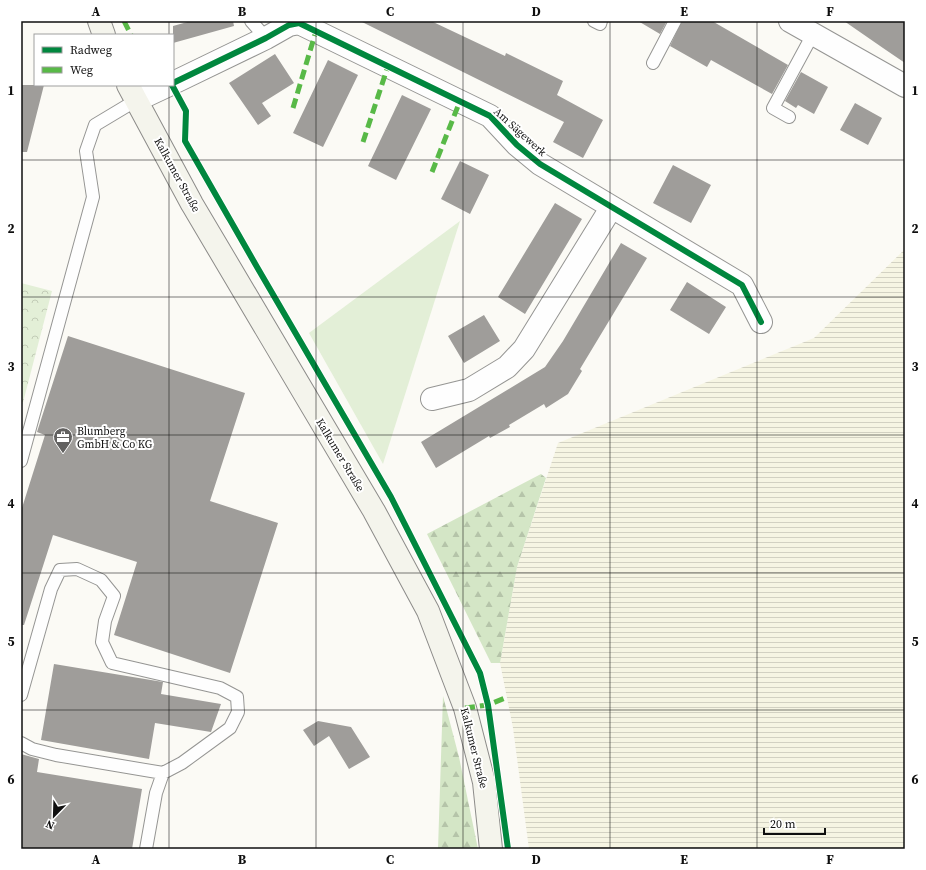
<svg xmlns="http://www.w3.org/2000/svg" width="926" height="870" font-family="'Source Serif 4',serif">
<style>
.farmland{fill:url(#farmland-rules)}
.grass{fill:#e3efd7}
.forest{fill:url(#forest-firs)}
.park{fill:url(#park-crowns)}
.building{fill:#9f9d9a}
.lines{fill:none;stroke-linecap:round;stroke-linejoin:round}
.lane-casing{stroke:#959593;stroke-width:14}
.street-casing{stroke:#959593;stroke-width:24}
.secondary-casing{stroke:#8c8b89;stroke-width:24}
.lane{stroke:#fefefe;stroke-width:12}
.street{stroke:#fefefe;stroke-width:22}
.secondary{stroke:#f4f4ec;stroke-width:22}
.quiet{stroke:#58b947;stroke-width:5;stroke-dasharray:10 5;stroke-linecap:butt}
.cycleway-casing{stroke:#fff;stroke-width:8}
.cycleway{stroke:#00873e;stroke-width:6}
.grid{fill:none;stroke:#0f0f0f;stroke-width:1;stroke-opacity:0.55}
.labels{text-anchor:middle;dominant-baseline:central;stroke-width:4;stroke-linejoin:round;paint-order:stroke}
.street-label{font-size:11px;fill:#0f0f0f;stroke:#fff}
.poi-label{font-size:11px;fill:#0f0f0f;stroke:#fff;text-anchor:start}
.neatline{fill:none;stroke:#0f0f0f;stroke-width:1.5}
.grid-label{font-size:13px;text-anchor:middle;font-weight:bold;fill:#0f0f0f}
</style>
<defs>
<pattern id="farmland-rules" width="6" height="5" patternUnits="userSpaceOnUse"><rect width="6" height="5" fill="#f6f5e3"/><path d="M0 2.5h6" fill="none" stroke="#d2d1c2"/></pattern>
<pattern id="forest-firs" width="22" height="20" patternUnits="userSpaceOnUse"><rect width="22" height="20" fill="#d4e6c6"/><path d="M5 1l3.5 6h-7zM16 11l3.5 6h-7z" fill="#b5c4a9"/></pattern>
<pattern id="park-crowns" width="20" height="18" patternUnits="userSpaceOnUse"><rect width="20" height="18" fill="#e3efd7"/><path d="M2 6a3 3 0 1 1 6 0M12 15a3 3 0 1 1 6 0" fill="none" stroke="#c2ccb7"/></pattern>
</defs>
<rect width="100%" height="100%" fill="#fbfaf5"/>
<path class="farmland" d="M905,249V849H529L513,728L500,663L517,567L558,443L814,338Z"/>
<path class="grass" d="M460,221L383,464L309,333Z"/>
<path class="forest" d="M541,474L546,478L517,567L500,663H491L427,534Z
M443,696L459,757L478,849H438Z"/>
<path class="park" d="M21,283L52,291L21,410Z"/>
<path class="building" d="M191,21H233L234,26L173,43V26Z
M360,21H431L505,56L506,53L563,81L557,95L603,120L583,158L553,142L564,122Z
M638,21H667L660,34Z
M682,21H712L788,65L772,94L711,60L707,67L670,46Z
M844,21H905V63L883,48Z
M275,54L294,83L262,103L271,116L258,125L229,83Z
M328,60L358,75L323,147L293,133Z
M801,72L828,87L814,114L798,105L796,108L785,101Z
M21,85H44L27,152H21Z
M402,95L431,109L396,180L368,166Z
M855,103L882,118L868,145L840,130Z
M460,161L489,175L470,214L441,199Z
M673,165L711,185L691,223L653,203Z
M555,203L582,219L525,314L498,297Z
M621,243L647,258L580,369L582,371L568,394L546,408L544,404L509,425L510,427L490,438L489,436L436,468L421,442L545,367L563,341Z
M687,282L726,307L709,334L670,310Z
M484,315L500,341L464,363L448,336Z
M68,336L245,393L210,501L278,523L230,673L114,635L137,562L53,535L24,625H21V511L45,435L37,432Z
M54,664L163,682L161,694L221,704L211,732L155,723L149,759L41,740Z
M318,721L351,727L370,757L349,769L329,736L314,746L303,730Z
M21,754L39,759L37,772L142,789L132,849H21Z"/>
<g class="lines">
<defs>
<path id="lane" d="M251,21L266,38
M594,21L600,24L601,21
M653,63L675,21
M789,117L773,108L813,34
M21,461L93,197L86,151L95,125L135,101
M21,695L51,589L60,570L77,569L101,580L114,596L105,621L102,642L112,663L220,688L237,697L238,712L230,728L182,763L163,773L56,755L32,749L21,743
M146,849L156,793L163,773"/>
<path id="street" d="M790,21L905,86
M173,83L266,38L289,25L299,23L490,116L517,145L540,164L742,285L761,322
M135,101L169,85
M432,399L469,390L507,367L524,349L611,208"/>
<path id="secondary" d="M99,21L104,35
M128,85L192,204L374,511L428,611L465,708L484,782L491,849"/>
</defs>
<use href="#lane" class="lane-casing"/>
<use href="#street" class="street-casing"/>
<use href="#secondary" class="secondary-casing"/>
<use href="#lane" class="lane"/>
<use href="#street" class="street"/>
<use href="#secondary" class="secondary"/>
<path class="quiet" d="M124,21L131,35
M293,108L316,31
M363,142L388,66
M432,172L460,101
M465,708L488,705L505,698"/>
<defs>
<path id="cycleway" d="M173,83L266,38L289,25L299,23L490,116L517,145L540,164L742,285L761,322
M172,85L186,111L185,141L257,267L391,497L480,673L488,705L508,849"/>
</defs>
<use href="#cycleway" class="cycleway-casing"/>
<use href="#cycleway" class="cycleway"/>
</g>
<path class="grid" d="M169,21V35M316,21V849M463,21V849M610,21V849M757,21V849M169,85V849M21,160H905M21,297H905M21,435H905M21,573H905M21,710H905"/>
<defs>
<symbol id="office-pin" viewBox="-11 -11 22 30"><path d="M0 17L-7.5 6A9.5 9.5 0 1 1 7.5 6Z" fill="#626160" stroke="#fff"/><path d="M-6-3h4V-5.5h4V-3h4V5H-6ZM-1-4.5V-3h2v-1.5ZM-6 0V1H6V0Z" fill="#fff"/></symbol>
</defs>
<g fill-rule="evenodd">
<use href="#office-pin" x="52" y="426" width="22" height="30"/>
</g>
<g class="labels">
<g class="street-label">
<text transform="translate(520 132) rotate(42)">Am Sägewerk</text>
<text transform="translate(177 175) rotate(61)">Kalkumer Straße</text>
<text transform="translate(340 455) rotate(59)">Kalkumer Straße</text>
<text transform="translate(474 748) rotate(76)">Kalkumer Straße</text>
</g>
<g class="poi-label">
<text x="77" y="431">Blumberg<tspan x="77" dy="13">GmbH &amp; Co KG</tspan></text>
</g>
</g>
<rect width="926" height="870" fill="none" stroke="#ffffff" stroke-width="44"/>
<rect x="34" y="34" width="140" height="52" fill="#ffffff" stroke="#9f9f9f"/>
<rect x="42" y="47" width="20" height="6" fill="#00873e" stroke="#9f9f9f"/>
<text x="70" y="54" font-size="12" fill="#0f0f0f">Radweg</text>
<rect x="42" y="67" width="20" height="6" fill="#58b947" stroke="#9f9f9f"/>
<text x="70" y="74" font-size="12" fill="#0f0f0f">Weg</text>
<g transform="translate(54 816) rotate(203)" stroke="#ffffff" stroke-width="3" paint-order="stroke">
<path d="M0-3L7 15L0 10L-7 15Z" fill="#0f0f0f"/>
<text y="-6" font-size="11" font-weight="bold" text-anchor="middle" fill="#0f0f0f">N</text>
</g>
<path d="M764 828v6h61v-6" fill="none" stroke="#0f0f0f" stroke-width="2"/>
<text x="770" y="828" font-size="12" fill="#0f0f0f" stroke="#ffffff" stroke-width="3" paint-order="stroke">20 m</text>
<rect x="22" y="22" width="882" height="826" class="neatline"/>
<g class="grid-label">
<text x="96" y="16">A</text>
<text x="242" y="16">B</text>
<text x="390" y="16">C</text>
<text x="536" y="16">D</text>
<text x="684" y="16">E</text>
<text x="830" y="16">F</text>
<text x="11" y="95">1</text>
<text x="915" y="95">1</text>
<text x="11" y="233">2</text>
<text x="915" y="233">2</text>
<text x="11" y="371">3</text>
<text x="915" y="371">3</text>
<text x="11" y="508">4</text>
<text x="915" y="508">4</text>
<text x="11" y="646">5</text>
<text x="915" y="646">5</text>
<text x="11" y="784">6</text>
<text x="915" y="784">6</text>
<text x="96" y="864">A</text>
<text x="242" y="864">B</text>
<text x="390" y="864">C</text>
<text x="536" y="864">D</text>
<text x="684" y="864">E</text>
<text x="830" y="864">F</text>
</g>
</svg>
